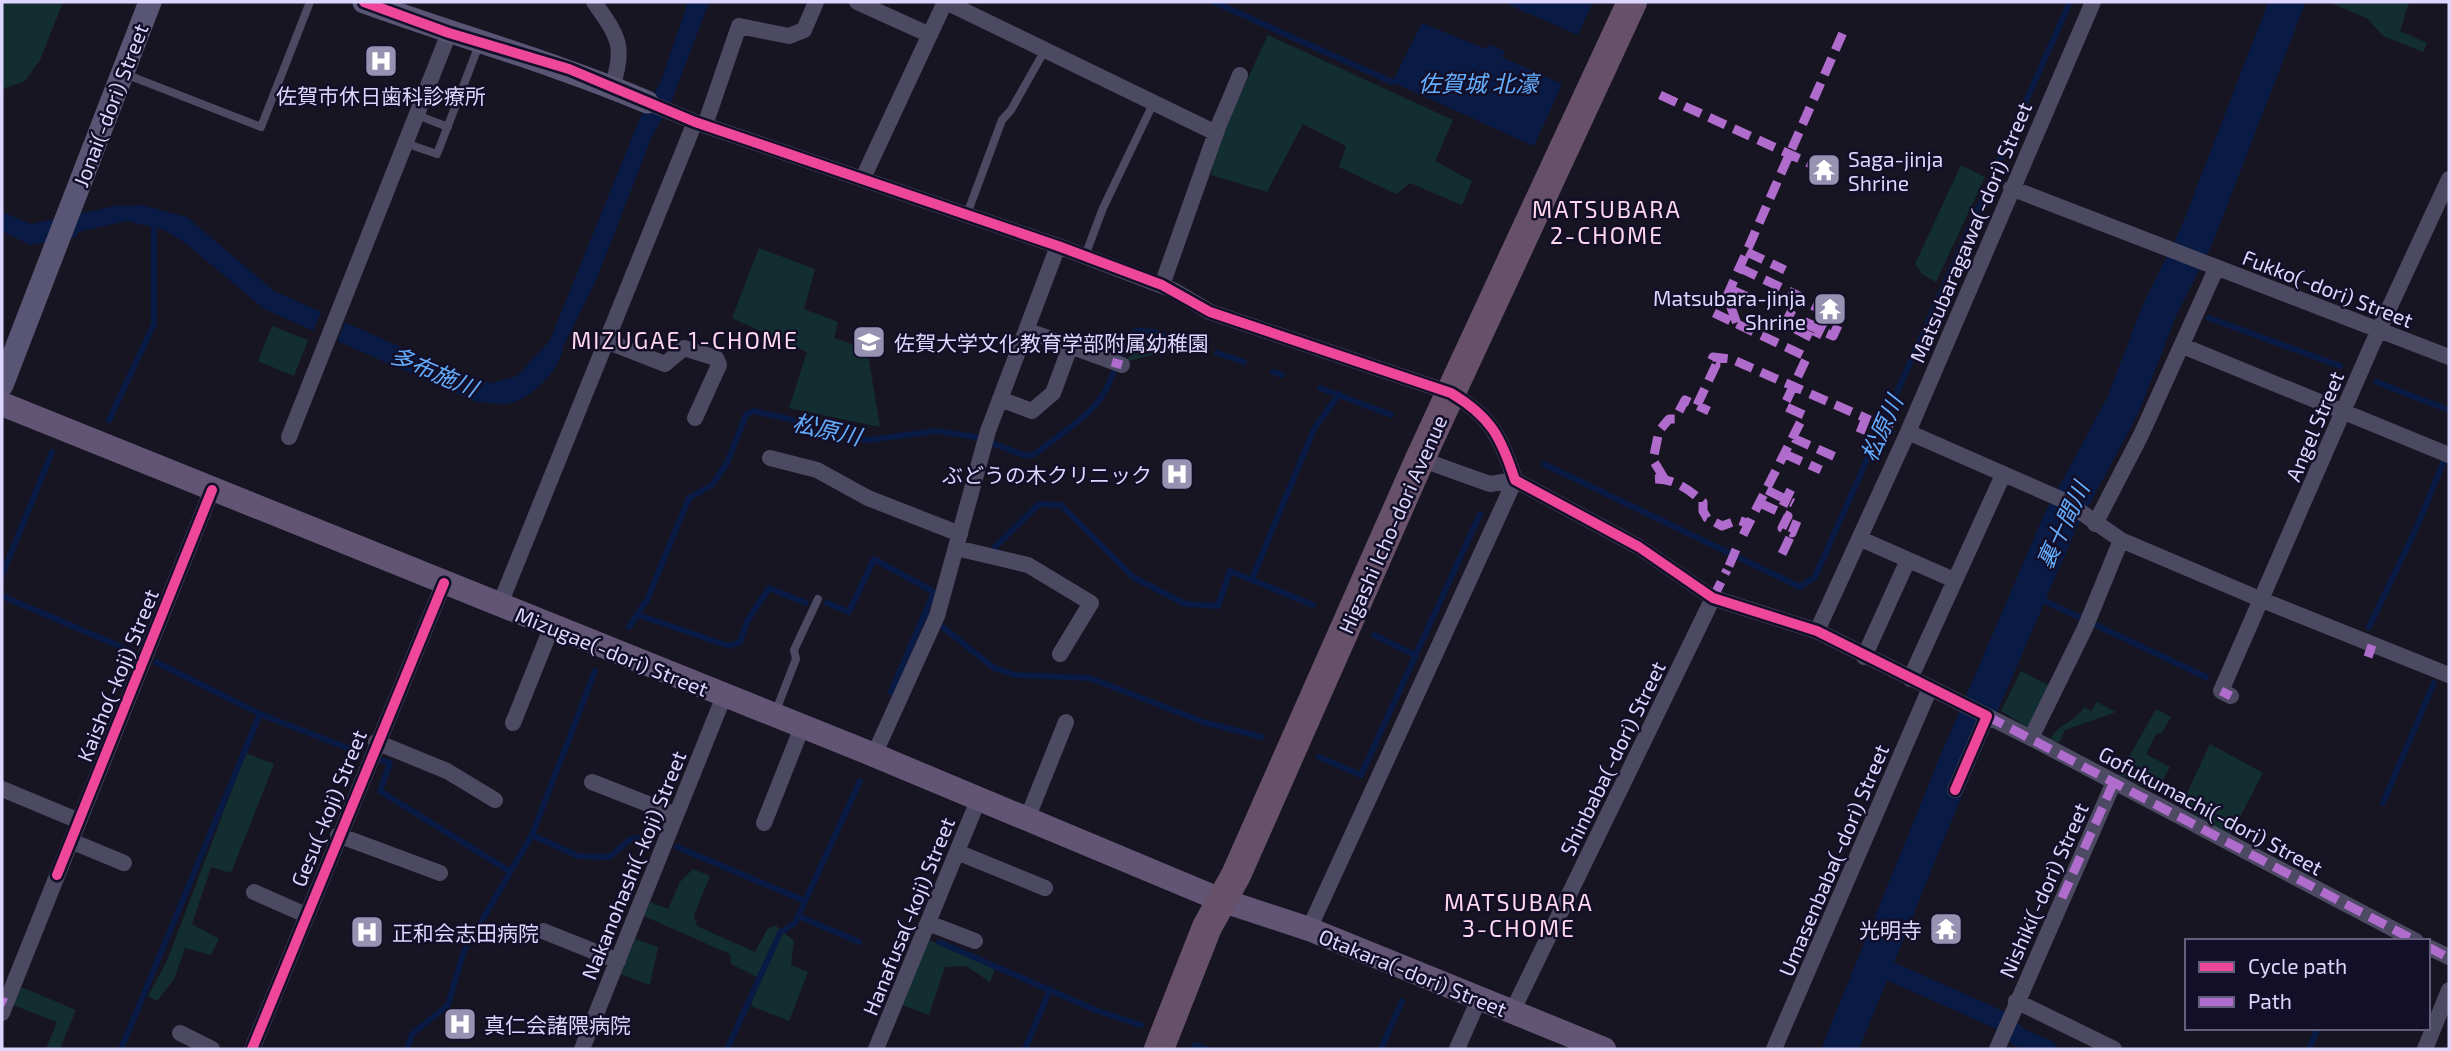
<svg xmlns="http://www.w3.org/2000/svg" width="2451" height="1051" font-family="'Exo 2','Noto Sans JP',sans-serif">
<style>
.green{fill:#122e30}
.water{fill:#091b45}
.pier{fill:#181522}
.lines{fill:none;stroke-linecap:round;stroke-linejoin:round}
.stream{stroke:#091b45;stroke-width:6}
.canal{stroke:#091b45;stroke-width:19}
.river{stroke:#091b45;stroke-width:35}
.lane{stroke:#4c4963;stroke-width:8}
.street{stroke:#4c4963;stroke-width:16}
.secondary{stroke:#595675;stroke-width:23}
.primary{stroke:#615474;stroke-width:24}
.highway{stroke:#67506a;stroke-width:30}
.quiet{stroke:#b06ccc;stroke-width:9;stroke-dasharray:18 9;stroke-linecap:butt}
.cycleway-casing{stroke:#140f28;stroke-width:15}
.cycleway{stroke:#ed469a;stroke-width:10}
.labels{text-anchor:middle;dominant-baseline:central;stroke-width:5;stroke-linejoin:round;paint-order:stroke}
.poi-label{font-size:21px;fill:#ddd6ff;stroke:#140f28;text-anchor:start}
.street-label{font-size:21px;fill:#ddd6ff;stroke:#140f28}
.water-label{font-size:23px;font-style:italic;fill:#64aeff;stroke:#140f28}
.neighbourhood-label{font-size:23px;letter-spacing:2px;fill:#ffd8ee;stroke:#140f28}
</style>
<rect width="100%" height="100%" fill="#181522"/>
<path class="green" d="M2,2H63L40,60L25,81L2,89Z
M2329,2H2409L2400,31L2427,43L2423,52L2383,36L2368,19Z
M1268,35L1453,120L1435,161L1472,181L1462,205L1410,183L1396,194L1339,167L1346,146L1303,124L1267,192L1211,175L1219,140Z
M1961,165L1985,177L1936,282L1922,274L1915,264Z
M759,248L815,269L804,309L838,322L834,338L867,349L880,427L789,408L807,352L732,318Z
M272,326L308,340L294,376L258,361Z
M1149,336L1173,344L1167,351L1126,362L1140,339Z
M2021,671L2050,686L2029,728L2001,711Z
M2097,702L2116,712L2065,730L2059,743L2050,739C2059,723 2075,723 2084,707L2091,711Z
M2156,709L2171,717L2161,734L2157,733L2146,754L2170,767L2156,793L2119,775Z
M2210,744L2263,773L2230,836L2181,806Z
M246,753L274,764L231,873L211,867L192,924L219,939L211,955L185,948L174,979L157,1001L148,996L166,963Z
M693,869L710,876L694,915L697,926L755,952L768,928L776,926L794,941L791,965L808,972L789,1021L751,1006L759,978L731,964L730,954L644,916L650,902L668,909L680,882Z
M635,939L658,947L650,985L621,974Z
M929,940L995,969L990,982L966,966L945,967L929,1015L902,1005Z
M21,987L76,1010L60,1049H46L57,1022L13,1005Z"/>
<path class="water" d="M688,2H709L672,100L651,139L597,278L563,347C561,370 529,402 505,404C496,405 485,402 476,402L264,309L184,242L164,230L127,221L78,232L76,237L30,245L2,231V212L31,224L115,206L142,205L187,217L274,291L478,381L491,383L517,376L550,340L639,120L661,81Z
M1510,2H1593L1578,35L1509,5Z
M1422,23L1486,49L1490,44L1505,51L1502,57L1562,84L1534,146L1392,82Z"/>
<path class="pier" d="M322,310L346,320L336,344L312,334Z"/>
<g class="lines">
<path class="stream" d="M1214,2L1392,82
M2209,318L2340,366
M1217,353L1244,362
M1273,372L1282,375
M2376,382L2449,410
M1320,388L1391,415
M109,420L154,324V222
M1544,464L1800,587L1815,577L2070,2
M995,547L1039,504L1061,505L1133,577L1185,604L1218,606L1230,571L1313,605
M2,575L52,452
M1252,579L1314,429L1339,394
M2030,594L2206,677
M2,596L131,651
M827,603L849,612L874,559L934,592L925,613
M638,615L729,646L740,642L747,621L769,588L806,603
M629,627L647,600L689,498L712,485L727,463L746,415L753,411L789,419L837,436L868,440L936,431L976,437L1026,456L1035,454C1057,436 1089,418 1104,393C1116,373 1119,347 1136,331L1155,332L1175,339
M2369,627L2415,531L2446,456
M1374,635L1415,655
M156,662L260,714L355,751
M891,692L925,613L994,668L1015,675L1090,678L1203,722L1262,737
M1319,757L1361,775L1480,514
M381,760L390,763L380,791L509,871
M2383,803L2434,683
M532,835L578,856L609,857L631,839L648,837
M677,847L805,901
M798,916L859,942
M939,942L1098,1011L1141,1025
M1195,1045L1207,1049
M121,1049L260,714
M407,1049L412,1034L448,1005L464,951L532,835L595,671
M727,1049L780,933L795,923L860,781
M1025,1049L1050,989
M1381,1049L1402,1001
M2309,1049L2318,1028"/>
<path class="canal" d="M1874,964L2002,1021L2019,1037L2047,1049"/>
<path class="river" d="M1840,1049L1957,761L2060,522L2123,405L2160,309L2197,235L2287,2"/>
<path class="lane" d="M125,74L261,127L310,2
M417,115L448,127
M405,143L437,154L479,45
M967,214L1002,120L1011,110L1045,50
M1085,256L1103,208L1153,104
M775,713L796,659L794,650L818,599"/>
<path class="street" d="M594,2C618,36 626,46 612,87
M857,2L930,35
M946,2L1216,133
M647,102L695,122L1058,246L1173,290L1210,312L1451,393C1491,417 1501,437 1515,480L1639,547L1713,598L1817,631L2031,738L2416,941
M705,125L739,26L789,36L804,30L816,2
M863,178L945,2
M2011,188L2449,357
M1162,285L1218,127L1240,75
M1026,330L1122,365
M606,341L665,364L684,348L716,358L719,365L695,418
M2183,346L2449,455
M1000,399L1032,411L1053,393L1070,347
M1908,432L2065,501L2121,540L2262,600L2449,675
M289,437L449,33
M770,458L817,470L868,498L960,534
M1420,459L1490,484L1515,480
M2095,524L2141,435L2216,269
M1861,539L1954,580
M956,548L1028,565L1091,603L1060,654
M500,604L695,122
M1817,631L1908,432L2093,2
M1864,657L1908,560
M1910,679L2003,475
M2231,696L2221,691L2372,345L2449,179
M513,723L552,626
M2031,738L2085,628L2121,540
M376,742L447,771L495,800
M874,755L937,616L988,431L1058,246
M592,782L676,815
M2,789L79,821
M1955,790L1987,716
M1027,819L1066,722
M764,823L802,727
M338,835L440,873
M71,841L124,863
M957,852L1045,888
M254,892L306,915
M928,923L975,941
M1309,929L1515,480
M543,931L618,961
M2428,947L2449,957
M2016,1001L2114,1049
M1512,1012L1713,598
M2,1013L212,490
M180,1033L212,1049
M252,1049L444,583
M582,1049L724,696
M876,1049L979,798
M1457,1049L1479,999
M1774,1049L1930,688
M1997,1049L2114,782
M2425,1049L2449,990"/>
<path class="secondary" d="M364,2C458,36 555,63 647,102
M2,385L150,2"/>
<path class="primary" d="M2,404L874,755L1221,900L1309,929L1604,1049"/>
<path class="highway" d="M1159,1049L1207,927L1236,875L1420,459L1632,2"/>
<path class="quiet" d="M1660,95L1824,170
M1747,252L1785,270
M1740,268L1799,296L1785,324L1815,339
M1730,289L1750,298
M1822,295L1808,325L1833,336L1842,317
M1714,313L1737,324L1727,296L1845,28
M1737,324L1807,357L1784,406L1804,415L1739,543
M1816,337L1830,309
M1112,362L1122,365
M1697,405L1716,365L1710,363L1713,357L1731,359L1870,420
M1876,422L1892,429
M1860,433L1866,418
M1793,438L1840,459
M1785,454L1821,470
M1664,478L1653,460L1659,431L1669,419H1675L1685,400L1709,411
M1655,479C1673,478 1690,490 1703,502V511L1707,518L1722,526L1738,520L1749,524
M1767,490L1793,503
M1760,503L1788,516L1782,528L1792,533L1797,521
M1783,506L1792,487
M1782,554L1792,533
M1729,566L1737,547
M1713,598L1727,570
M2368,657L2372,645
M2221,691L2231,696
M1987,716L2416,941
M2062,898L2114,782
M2428,947L2447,957
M2,1001L6,1003"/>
<defs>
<path id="cycleway" d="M364,2L449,33L569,69L695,122L1058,246L1162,285L1210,312L1451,393C1491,417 1501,437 1515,480L1639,547L1713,598L1817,631L1987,716L1955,790
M57,875L212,490
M252,1049L444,583"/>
</defs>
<use href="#cycleway" class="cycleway-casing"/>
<use href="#cycleway" class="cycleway"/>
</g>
<defs>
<symbol id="hospital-square" viewBox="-11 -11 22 22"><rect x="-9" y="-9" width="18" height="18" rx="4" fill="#9892b2" stroke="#140f28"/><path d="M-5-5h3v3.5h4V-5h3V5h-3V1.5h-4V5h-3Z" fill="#fff"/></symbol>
<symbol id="temple-square" viewBox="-11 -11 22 22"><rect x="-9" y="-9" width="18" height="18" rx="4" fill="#9892b2" stroke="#140f28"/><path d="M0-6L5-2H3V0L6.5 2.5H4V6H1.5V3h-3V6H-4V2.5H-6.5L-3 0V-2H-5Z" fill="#fff"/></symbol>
<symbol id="school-square" viewBox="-11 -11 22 22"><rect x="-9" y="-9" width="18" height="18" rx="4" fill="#9892b2" stroke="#140f28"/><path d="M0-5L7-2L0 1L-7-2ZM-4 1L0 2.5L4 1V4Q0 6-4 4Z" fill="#fff"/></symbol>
</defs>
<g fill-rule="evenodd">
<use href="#hospital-square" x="362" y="42" width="38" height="38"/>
<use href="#temple-square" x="1805" y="151" width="38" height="38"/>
<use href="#temple-square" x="1811" y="290" width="38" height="38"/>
<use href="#school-square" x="850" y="323" width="38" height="38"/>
<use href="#hospital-square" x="1158" y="455" width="38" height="38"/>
<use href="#temple-square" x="1927" y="910" width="38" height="38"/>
<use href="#hospital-square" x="348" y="913" width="38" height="38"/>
<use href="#hospital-square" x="441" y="1005" width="38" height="38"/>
</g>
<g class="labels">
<g class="poi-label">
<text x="381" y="95" text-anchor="middle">佐賀市休日歯科診療所</text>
<text x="1848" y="158">Saga-jinja<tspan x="1848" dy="24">Shrine</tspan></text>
<text x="1806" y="297" text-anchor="end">Matsubara-jinja<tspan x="1806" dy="24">Shrine</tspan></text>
<text x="894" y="342">佐賀大学文化教育学部附属幼稚園</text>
<text x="1152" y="474" text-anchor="end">ぶどうの木クリニック</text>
<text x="1922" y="929" text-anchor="end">光明寺</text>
<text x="392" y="932">正和会志田病院</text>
<text x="484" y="1024">真仁会諸隈病院</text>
</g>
<g class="street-label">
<text transform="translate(110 105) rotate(-69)">Jonai(-dori) Street</text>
<text transform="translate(1970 232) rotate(-67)">Matsubaragawa(-dori) Street</text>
<text transform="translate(2328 288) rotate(21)">Fukko(-dori) Street</text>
<text transform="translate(2314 426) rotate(-67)">Angel Street</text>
<text transform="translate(1392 524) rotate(-66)">Higashi Icho-dori Avenue</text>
<text transform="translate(612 651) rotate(22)">Mizugae(-dori) Street</text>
<text transform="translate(117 675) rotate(-68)">Kaisho(-koji) Street</text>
<text transform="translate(1612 758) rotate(-64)">Shinbaba(-dori) Street</text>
<text transform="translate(328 808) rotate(-68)">Gesu(-koji) Street</text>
<text transform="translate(2211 810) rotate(28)">Gofukumachi(-dori) Street</text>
<text transform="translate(1833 860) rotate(-67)">Umasenbaba(-dori) Street</text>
<text transform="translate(633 865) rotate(-68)">Nakanohashi(-koji) Street</text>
<text transform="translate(2043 890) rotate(-66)">Nishiki(-dori) Street</text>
<text transform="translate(908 916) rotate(-68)">Hanafusa(-koji) Street</text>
<text transform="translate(1413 972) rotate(22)">Otakara(-dori) Street</text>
</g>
<g class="water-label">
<text x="1478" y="83">佐賀城 北濠</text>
<text transform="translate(434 371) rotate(23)">多布施川</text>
<text transform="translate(1881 428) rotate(-66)">松原川</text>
<text transform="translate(827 429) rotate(13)">松原川</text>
<text transform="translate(2062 525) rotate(-65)">裏十間川</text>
</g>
<g class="neighbourhood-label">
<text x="1607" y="209">MATSUBARA<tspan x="1607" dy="26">2-CHOME</tspan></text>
<text x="685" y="340">MIZUGAE 1-CHOME</text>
<text x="1519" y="902">MATSUBARA<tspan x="1519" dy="26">3-CHOME</tspan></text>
</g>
</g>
<rect width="2451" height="1051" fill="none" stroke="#ddd6ff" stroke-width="7"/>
<rect x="2185" y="939" width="245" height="91" fill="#140f28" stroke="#645f7e" stroke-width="2"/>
<rect x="2199" y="962" width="35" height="10" fill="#ed469a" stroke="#645f7e" stroke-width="2"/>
<text x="2248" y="974" font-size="21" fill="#ddd6ff">Cycle path</text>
<rect x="2199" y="997" width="35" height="10" fill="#b06ccc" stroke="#645f7e" stroke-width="2"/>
<text x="2248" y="1009" font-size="21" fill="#ddd6ff">Path</text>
</svg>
